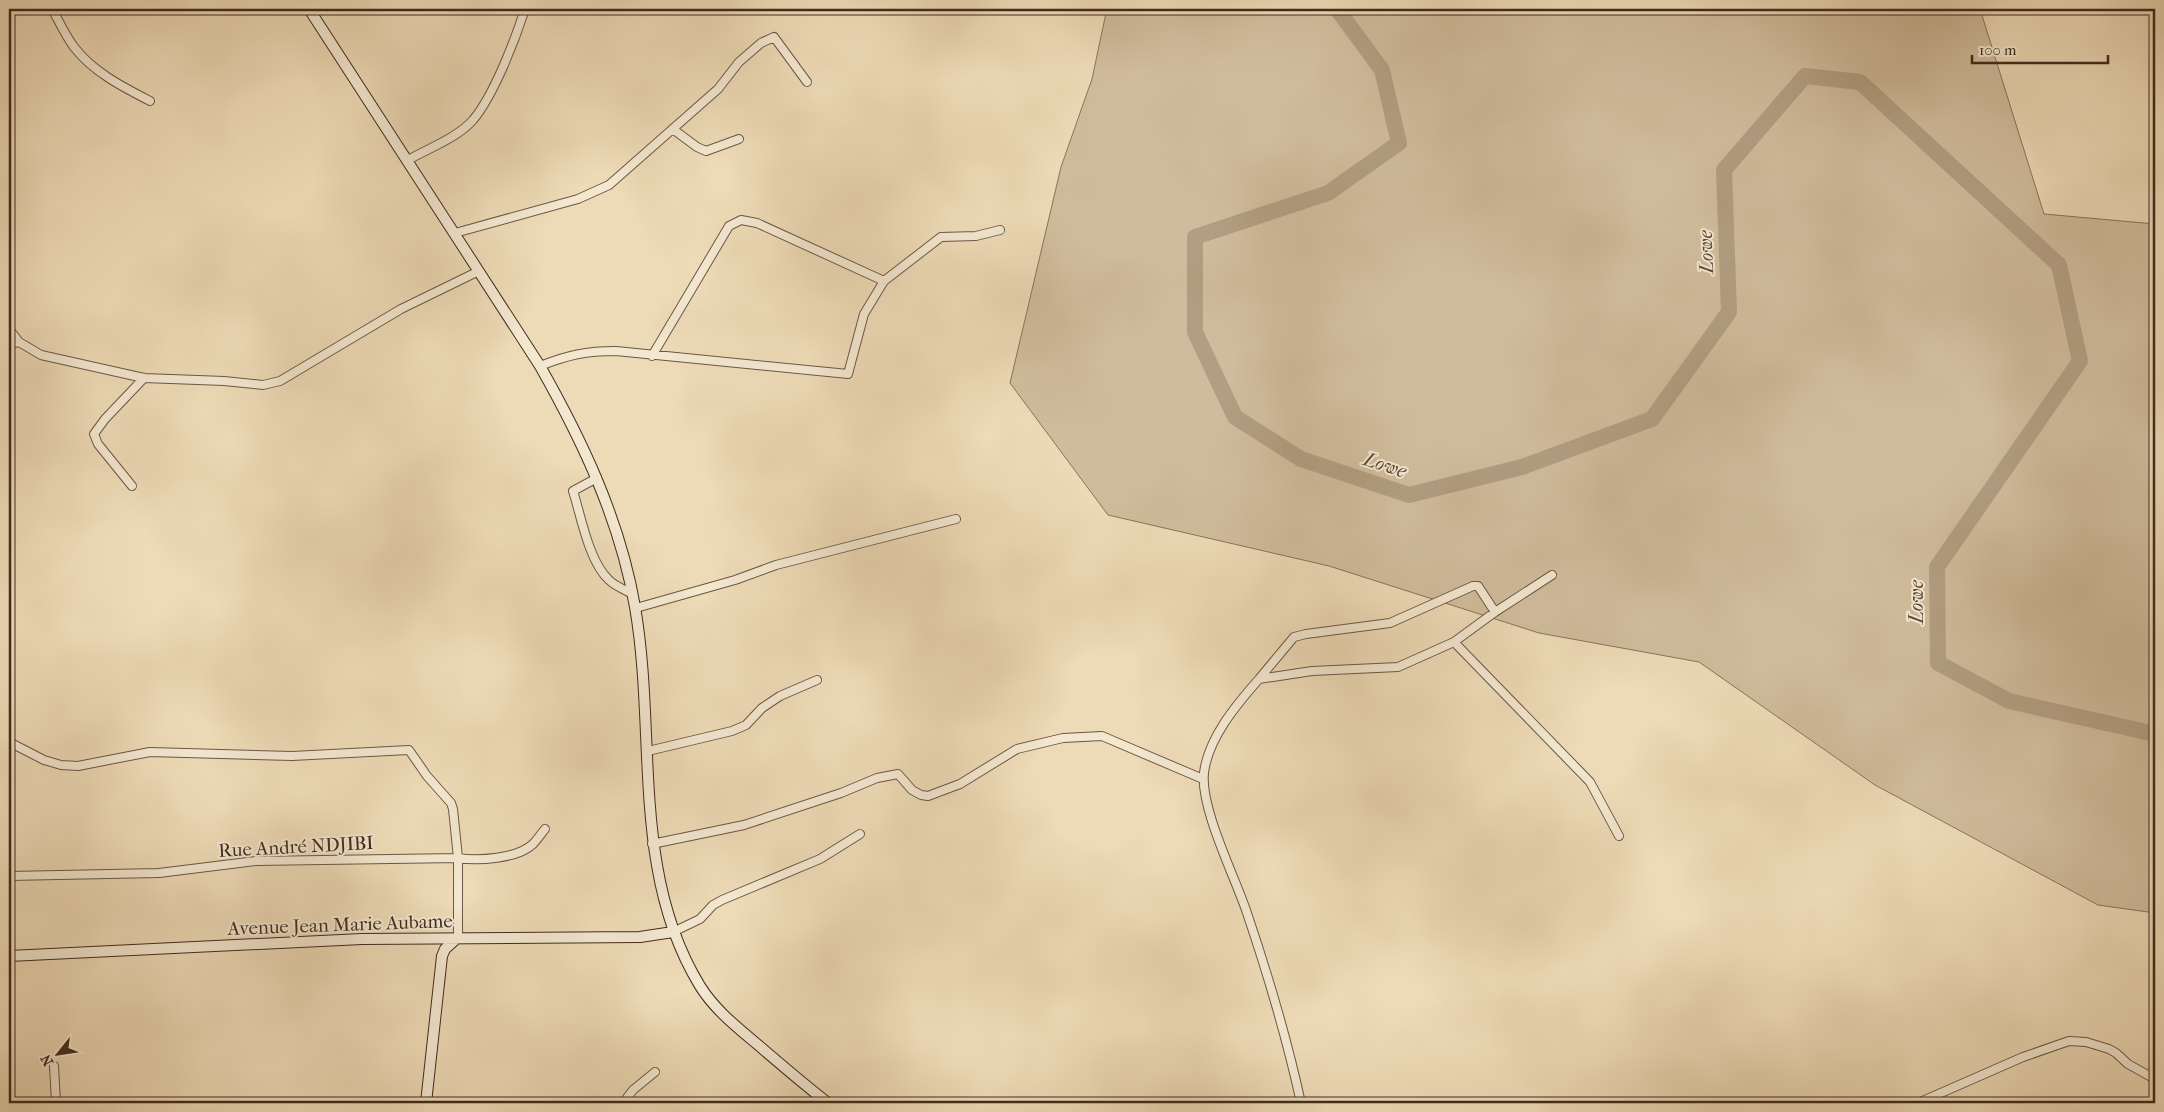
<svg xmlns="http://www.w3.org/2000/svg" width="2164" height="1112" font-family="'IM FELL French Canon',serif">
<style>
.green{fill:#d0bc9c;stroke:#88745d}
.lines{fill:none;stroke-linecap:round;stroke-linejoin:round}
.river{stroke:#b29e82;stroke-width:16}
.street-casing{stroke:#6b5744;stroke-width:10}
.secondary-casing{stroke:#402b1e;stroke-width:12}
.street{stroke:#f3e7d0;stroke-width:8}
.secondary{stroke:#f3e7d0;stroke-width:10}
.labels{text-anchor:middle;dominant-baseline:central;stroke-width:4;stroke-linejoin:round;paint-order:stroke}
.street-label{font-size:19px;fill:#402b1e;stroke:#f3e7d0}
.water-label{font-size:20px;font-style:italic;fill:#5c4837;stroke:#f3e7d0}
</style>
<rect width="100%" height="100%" fill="#eddab6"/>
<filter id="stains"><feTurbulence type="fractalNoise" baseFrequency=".004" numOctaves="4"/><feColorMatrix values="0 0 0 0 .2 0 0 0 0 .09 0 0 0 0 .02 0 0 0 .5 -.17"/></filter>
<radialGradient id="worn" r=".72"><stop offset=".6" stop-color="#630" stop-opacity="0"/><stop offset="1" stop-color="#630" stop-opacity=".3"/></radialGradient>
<path class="green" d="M1103,9H1980L2044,214L2155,224V913L2098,905L1875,785L1699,662L1539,633L1329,566L1108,515L1010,383L1061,167L1092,79L1106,13Z"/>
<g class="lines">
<path class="river" d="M1337,9L1382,70L1399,143L1328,193L1195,237V332L1235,417L1301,459L1409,495L1522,467L1652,419L1729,312L1724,170L1805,76L1860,82L2059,265L2080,361L1937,567L1938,663L2009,701L2155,734"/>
<defs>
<path id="street" d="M52,9C59,21 65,35 74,47C93,72 123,87 150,101
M674,130L697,147L706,151L739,139
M408,160C429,148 457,138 473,120C494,95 515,40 525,9
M455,233L578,199L609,185L718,89L739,62L761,43L774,37L807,82
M9,329L19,342L41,355L144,378L224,381L263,385L280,381L401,309L479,271
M9,344L19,342
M652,356L729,226L741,220L757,223L884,281
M540,366C568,355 586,351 616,351L848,374L864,314L884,281L941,237L976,236L1000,230
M597,478L573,491C581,516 589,562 609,580C615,586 625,590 633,594
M132,486L98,444L94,434L105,419L144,378
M636,608L735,580L776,565L956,519
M1454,642L1590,782L1619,836
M1259,679L1294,637L1306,634L1390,623L1473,586H1478L1495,612
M9,742L44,760L61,765L78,766L150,752L292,756L409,750L427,776L451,803L453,809L458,858V939
M648,751L732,731L746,725L762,708L780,696L817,680
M652,844L744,825L841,793L877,778L898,774L912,790L921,795L928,796L960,784L1017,749L1063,738L1102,736L1203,779
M9,876L159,873L256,861L458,858C478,861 517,859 533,844C537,840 541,834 545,829
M673,932L700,919L713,905L722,900L820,859L860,834
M54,1066L56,1103
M623,1103L633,1090L655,1072
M1301,1103C1287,1039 1268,975 1247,913C1235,877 1200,808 1204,773C1208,738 1237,704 1259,679L1312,671L1398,667L1454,642L1495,612L1552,575
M1918,1103L2023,1057L2069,1041L2086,1042L2109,1049L2116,1053L2128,1064L2153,1078L2155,1082
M2155,1103V1097"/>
<path id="secondary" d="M309,9L540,366C583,442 620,520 635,607C657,733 630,872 700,986C716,1012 742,1031 764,1050C785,1068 806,1086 828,1103
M9,956L362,939L640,937L673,932
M426,1103L442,956L445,949L456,939"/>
</defs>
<use href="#street" class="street-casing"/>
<use href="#secondary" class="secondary-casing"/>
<use href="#street" class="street"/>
<use href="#secondary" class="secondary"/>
</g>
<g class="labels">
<g class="street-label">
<text transform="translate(296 847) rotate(-3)">Rue André NDJIBI</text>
<text transform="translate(340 925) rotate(-2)">Avenue Jean Marie Aubame</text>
</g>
<g class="water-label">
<text transform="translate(1706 252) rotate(-92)">Lowe</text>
<text transform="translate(1385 465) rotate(18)">Lowe</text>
<text transform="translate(1916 602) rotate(-90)">Lowe</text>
</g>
</g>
<rect width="2164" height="1112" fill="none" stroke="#eddab6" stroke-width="30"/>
<rect x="10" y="10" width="2144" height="1092" fill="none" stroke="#402b1e" stroke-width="2.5"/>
<rect x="15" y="15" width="2134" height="1082" fill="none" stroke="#402b1e"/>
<g transform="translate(58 1054) rotate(240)" stroke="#f3e7d0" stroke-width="4" paint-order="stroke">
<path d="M0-4L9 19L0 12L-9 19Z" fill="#402b1e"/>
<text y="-8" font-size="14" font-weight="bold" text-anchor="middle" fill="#402b1e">N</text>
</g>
<path d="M1972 55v8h136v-8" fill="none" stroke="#402b1e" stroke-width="2.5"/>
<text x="1979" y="55" font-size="15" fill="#402b1e" stroke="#f3e7d0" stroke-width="4" paint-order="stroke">100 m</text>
<rect width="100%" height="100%" filter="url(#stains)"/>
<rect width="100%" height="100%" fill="url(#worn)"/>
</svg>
